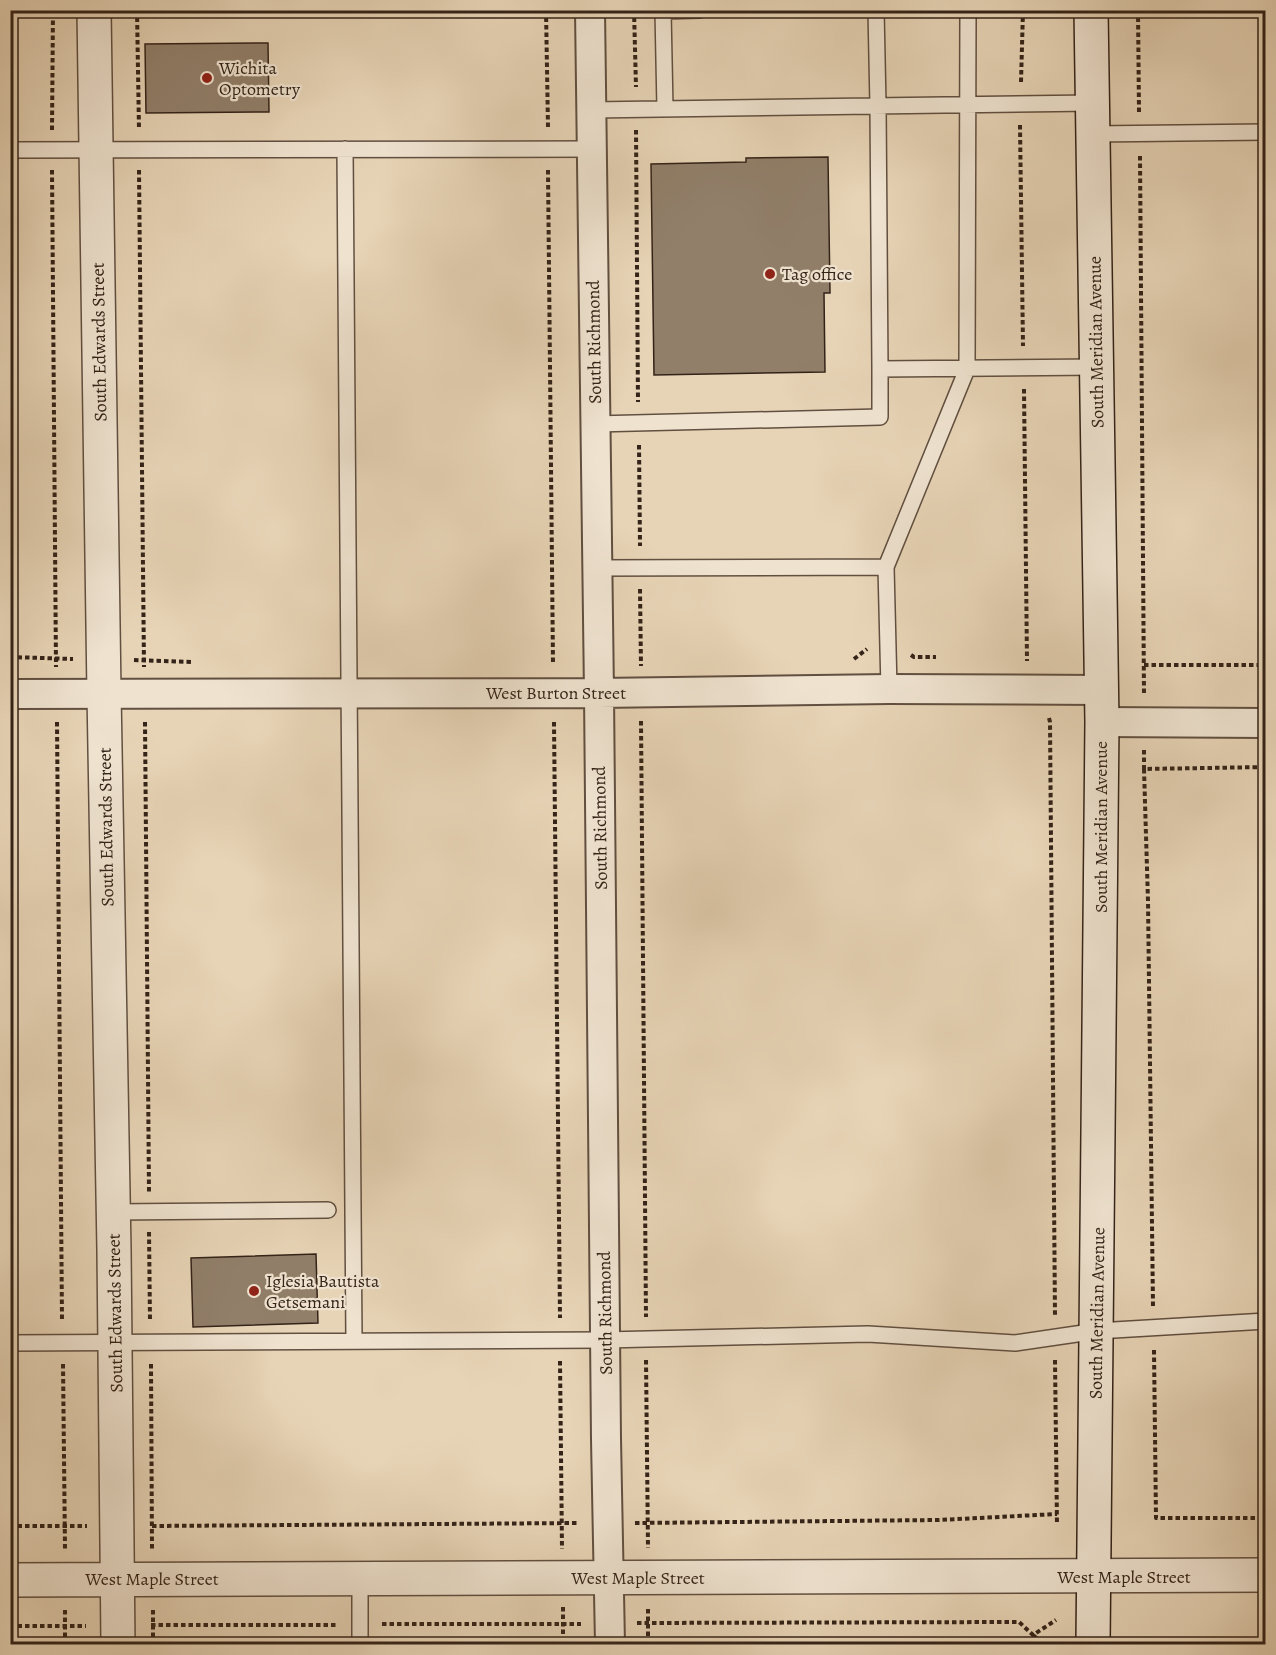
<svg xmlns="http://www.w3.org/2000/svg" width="1276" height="1655" font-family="Alegreya,serif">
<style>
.building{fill:#917f6a;stroke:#342318;stroke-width:1.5}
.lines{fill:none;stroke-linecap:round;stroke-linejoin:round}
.service-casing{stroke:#614f40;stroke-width:18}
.minor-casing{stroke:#614f40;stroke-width:32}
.tertiary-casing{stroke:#614f40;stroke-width:36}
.secondary-casing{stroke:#342318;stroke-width:36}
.path{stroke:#342318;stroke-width:4;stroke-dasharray:4.5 3;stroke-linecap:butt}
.service{stroke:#efe3d0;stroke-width:15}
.minor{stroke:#efe3d0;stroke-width:28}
.tertiary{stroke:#efe3d0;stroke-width:33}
.secondary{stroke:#efe3d0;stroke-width:33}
.poi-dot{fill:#8f2418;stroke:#efe3d0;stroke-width:2}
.labels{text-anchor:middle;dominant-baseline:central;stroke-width:4.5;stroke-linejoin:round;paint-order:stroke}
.poi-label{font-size:18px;fill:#342318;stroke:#efe3d0;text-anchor:start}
.street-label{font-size:18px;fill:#342318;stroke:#efe3d0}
</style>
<rect width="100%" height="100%" fill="#e7d4b6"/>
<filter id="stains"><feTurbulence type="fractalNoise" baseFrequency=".00333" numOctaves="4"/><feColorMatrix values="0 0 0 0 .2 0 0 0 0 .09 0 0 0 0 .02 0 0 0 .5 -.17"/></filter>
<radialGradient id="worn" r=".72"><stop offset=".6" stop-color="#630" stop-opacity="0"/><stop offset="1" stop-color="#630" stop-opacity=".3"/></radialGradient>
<path class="building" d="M268,43L269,112L146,113L145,44Z
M828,157L830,293H824L825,372L654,375L651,164L746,162V158Z
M316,1254L318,1323L193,1327L191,1258Z"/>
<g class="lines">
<defs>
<path id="service" d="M876,10L878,106L880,369L1097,367
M665,109L663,11L700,10
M591,110L1093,103
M1093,134L1266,132
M345,149L354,1341
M10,150L592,149
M595,424L880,417V369
M886,567L967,369L968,10
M597,568L886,567L889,689
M114,1212L328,1210
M10,1343L605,1340L868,1334L1015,1343L1097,1331L1266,1321
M360,1579V1644"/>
<path id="minor" d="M590,10L599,693L606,1439L610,1644
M10,694L599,693L889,689L1101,690
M1102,722L1266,723"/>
<path id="tertiary" d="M94,10L104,693L114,1250L118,1644
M10,1580L1266,1575"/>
<path id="secondary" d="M1091,10L1102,722L1093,1644"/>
</defs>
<use href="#service" class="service-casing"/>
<use href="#minor" class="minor-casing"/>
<use href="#tertiary" class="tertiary-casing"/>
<use href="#secondary" class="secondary-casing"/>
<path class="path" d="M137,10L139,130
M546,10L548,127
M634,10L636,87
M1138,10L1139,112
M1021,82L1023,10
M1020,125L1023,346
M52,130L53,10
M636,130L638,402
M1140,156L1144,694
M52,170L56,667
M139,170L144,667
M548,170L553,664
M1024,389L1027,661
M639,445L640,546
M640,589L641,666
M911,655L914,657H936
M10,657L73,659
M854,659L867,649
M134,660L193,662
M1144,665H1266
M1049,718L1050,722L1055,1316
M641,721L646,1317
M57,722L62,1321
M145,722L149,1192
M554,722L560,1318
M1144,750V769L1266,767
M1144,769L1148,901L1153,1306
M149,1232L150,1321
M1154,1350L1156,1518H1266
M646,1360L648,1548
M1055,1360L1057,1525
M560,1361L562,1549
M63,1364L65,1549
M151,1364L152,1549
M635,1523L938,1520L1057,1514
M10,1526H87
M152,1526L579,1523
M563,1607V1644
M648,1609V1644
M65,1610V1644
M153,1610V1644
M637,1623L1019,1622L1033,1635L1056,1620
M382,1624H581
M151,1625H338
M10,1626H86
M1033,1635L1043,1644"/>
<use href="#service" class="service"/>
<use href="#minor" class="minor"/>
<use href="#tertiary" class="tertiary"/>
<use href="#secondary" class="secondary"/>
</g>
<g class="poi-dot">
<circle cx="207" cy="78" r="6"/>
<circle cx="770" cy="274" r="6"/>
<circle cx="254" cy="1291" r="6"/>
</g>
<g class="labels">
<g class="poi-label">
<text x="219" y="68">Wichita<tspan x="219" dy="21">Optometry</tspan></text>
<text x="782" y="274">Tag office</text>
<text x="266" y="1281">Iglesia Bautista<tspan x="266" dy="21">Getsemani</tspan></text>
</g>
<g class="street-label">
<text transform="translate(99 342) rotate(-91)">South Edwards Street</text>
<text transform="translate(594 342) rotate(-91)">South Richmond</text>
<text transform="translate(1096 342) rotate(-91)">South Meridian Avenue</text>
<text x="556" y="693">West Burton Street</text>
<text transform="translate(106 827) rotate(-91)">South Edwards Street</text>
<text transform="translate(1101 827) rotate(-90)">South Meridian Avenue</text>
<text transform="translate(600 828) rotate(-91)">South Richmond</text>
<text transform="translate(115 1313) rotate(-91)">South Edwards Street</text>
<text transform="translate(605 1313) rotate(-91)">South Richmond</text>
<text transform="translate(1097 1313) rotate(-89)">South Meridian Avenue</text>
<text x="1124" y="1577">West Maple Street</text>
<text x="638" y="1578">West Maple Street</text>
<text x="152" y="1579">West Maple Street</text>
</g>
</g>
<rect width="1276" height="1655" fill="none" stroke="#e7d4b6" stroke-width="36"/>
<rect x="12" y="12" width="1252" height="1631" fill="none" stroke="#342318" stroke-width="3"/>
<rect x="18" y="18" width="1240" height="1619" fill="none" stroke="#342318" stroke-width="1.5"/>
<rect width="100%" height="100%" filter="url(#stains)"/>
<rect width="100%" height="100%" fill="url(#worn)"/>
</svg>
